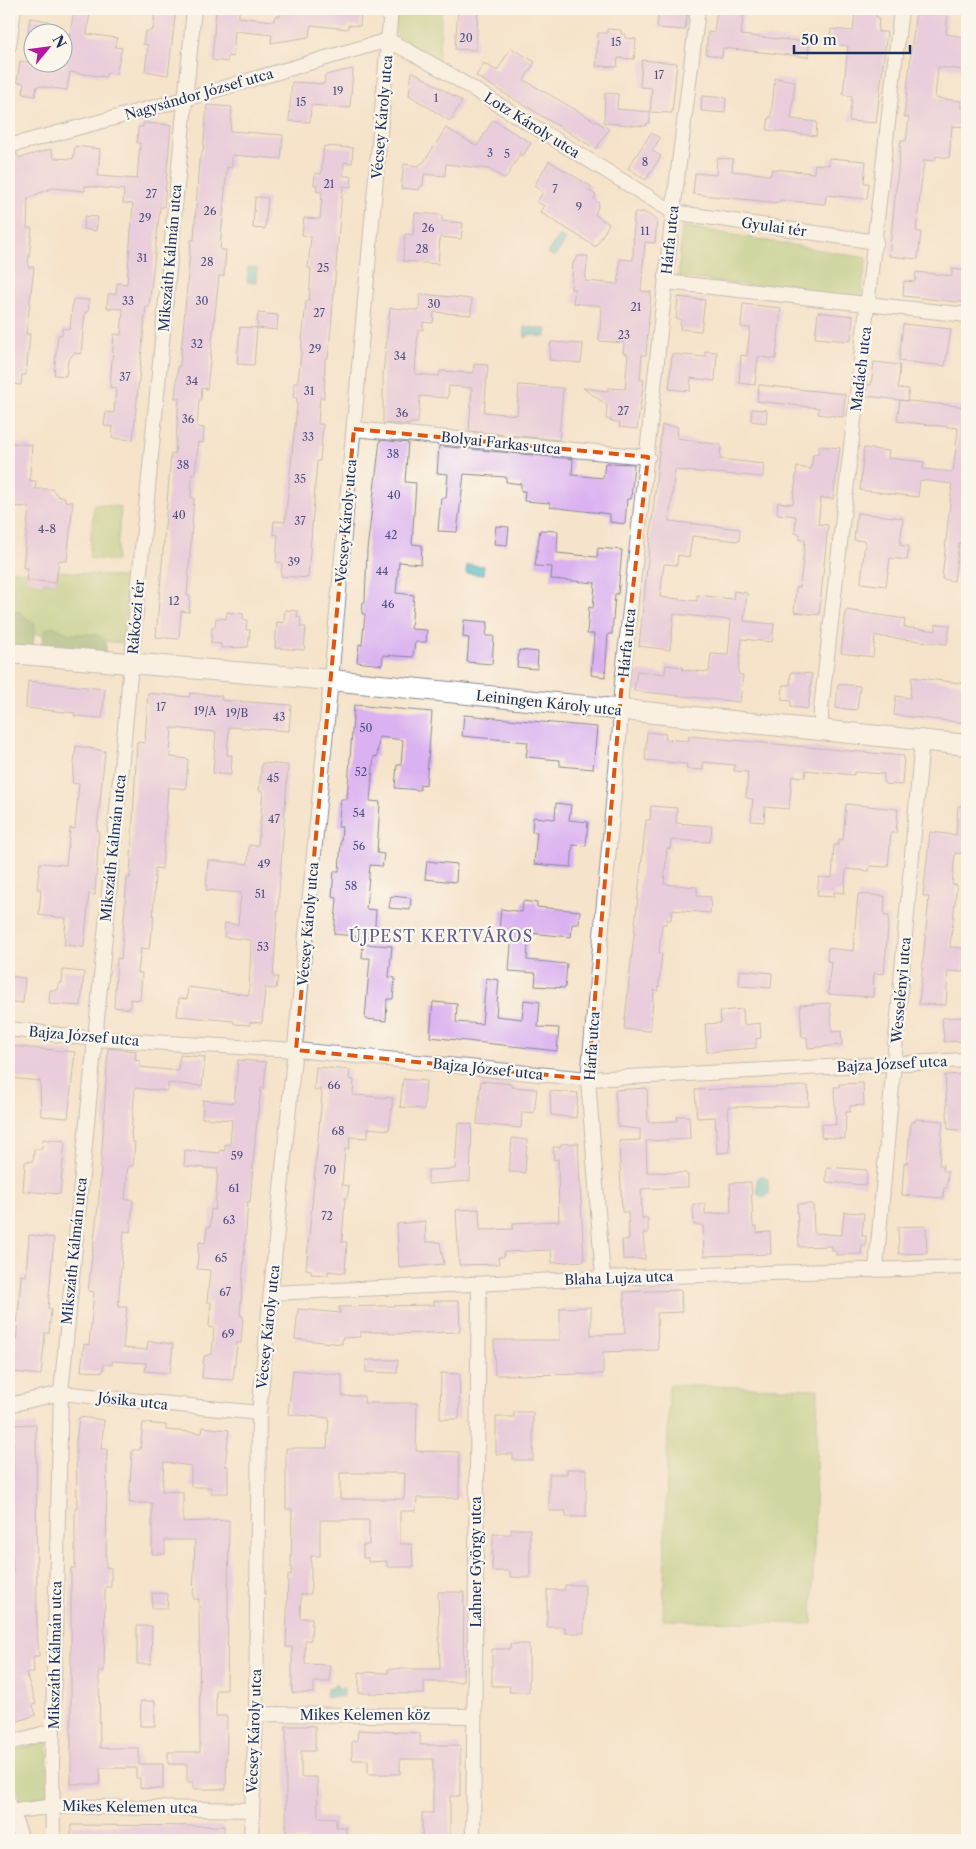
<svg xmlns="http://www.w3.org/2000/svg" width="976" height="1849" font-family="'Libre Caslon Text',serif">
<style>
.green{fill:#a5c871;stroke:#607c68}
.forest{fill:#84ac63;stroke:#506e60}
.water{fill:#4bbac2;stroke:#337490}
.building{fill:#dab1f1;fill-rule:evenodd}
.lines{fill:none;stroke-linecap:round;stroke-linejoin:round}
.street-casing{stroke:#888994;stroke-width:16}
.secondary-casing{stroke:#888994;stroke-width:22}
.street{stroke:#fff;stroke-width:14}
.secondary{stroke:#fff;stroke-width:20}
.marked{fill:none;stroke:#de5710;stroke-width:4;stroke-dasharray:10 6;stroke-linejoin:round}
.labels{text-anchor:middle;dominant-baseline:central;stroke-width:4.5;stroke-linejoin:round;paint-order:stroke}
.number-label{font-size:11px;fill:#4b5083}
.street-label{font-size:14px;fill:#1b2f5e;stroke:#fbf7ec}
.quarter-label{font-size:16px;letter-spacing:1px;fill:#5e5c91;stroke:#fbf7ec}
</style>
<rect width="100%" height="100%" fill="#fbf7ec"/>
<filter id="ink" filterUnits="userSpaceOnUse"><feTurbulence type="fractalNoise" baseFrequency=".02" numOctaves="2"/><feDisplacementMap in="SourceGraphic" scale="10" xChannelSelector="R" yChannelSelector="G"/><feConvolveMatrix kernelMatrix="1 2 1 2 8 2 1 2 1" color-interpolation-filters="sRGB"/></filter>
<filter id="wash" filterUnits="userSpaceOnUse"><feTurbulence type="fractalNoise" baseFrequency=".0096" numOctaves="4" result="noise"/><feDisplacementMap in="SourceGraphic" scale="20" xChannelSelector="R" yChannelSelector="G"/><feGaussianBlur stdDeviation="1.12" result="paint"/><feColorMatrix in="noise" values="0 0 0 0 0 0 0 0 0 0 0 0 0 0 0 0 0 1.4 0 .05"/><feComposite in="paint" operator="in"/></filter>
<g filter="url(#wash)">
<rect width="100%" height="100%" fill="#f6e3cb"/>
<path class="green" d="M397,9H442L438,63L398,39L395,29Z
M682,226L867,258L860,299L678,277Z
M94,504L121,507L116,561L89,558Z
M9,570L27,572L26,581L43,584L44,582L56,583L58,571L129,578L122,643L9,631Z
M669,1385L818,1389L812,1624L663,1620Z
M48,1741L47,1797L22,1800L9,1771V1752Z"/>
<path class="forest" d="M18,611L35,625L33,647L9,645V614Z
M53,626C59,629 65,633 71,634C84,635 111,629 105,653L40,649L45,630Z"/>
<path class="water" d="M558,236H562L566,240L555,257L547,253Z
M248,267L257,268L256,283L247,282Z
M524,327L547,329L546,337L530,335L525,338Z
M467,565L484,566L483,575L466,573Z
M760,1175L768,1178L769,1194L764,1198L760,1197L757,1192V1179Z
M335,1684L337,1685V1688H344V1697H326L327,1688H334Z"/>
<g id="blocks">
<path class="building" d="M155,9H176L168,75L145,71L148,45L143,44L145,32L153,30Z
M216,9H239V17L274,21L275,16H281V10L361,9L360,26L348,25V29L311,25L309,37L271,43L272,35L235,31L233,57L228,56L227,62L212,60Z
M458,9H478L476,50L455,49Z
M659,9H688L685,30L657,28Z
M717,9H744L741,35L799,41V44L809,45L808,57L723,48L722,57L706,54L708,32L714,33Z
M916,9H948L946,34L967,37L965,70L938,67L935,98L961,101V107L967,108V127L952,126L949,158L936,156L935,161L924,160L916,231L921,232L918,259L889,256L901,140L906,141L909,117H904Z
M74,10L90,12L87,34L117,38L115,47L122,48L116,74L107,73L106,77L70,72L67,90L37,86L35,96L23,94L24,83L17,82L20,61L64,68Z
M855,12L876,14V17H879L878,32H887L876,123L849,121L852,96L843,95L848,46L830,44L831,29L853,31Z
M30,18L48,21L46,32H28Z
M607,29L621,30V34H625V38L636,39L634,59L618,58L617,67L596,66L598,33H607Z
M511,48L535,62L524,80L609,129L596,149L476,76L484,63L497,71Z
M642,60L677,63L672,113L650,112V123H647L646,126L604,123L605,93L618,94L617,109L650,112L652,88L640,87Z
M353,69L350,108L311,105L310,122L289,121L292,82L324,84L325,75Z
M412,71L462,101L450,121L409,95Z
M775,78L795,81L791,119L817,122L816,136L767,130L769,117L771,118Z
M702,96L726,98L725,113L701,111Z
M207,105L232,107L230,131L283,135L281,159L232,155V168L227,167L220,250H226L224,276H219L207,389L202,388L201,400H199L197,427L204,428L203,443L198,442L195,474H192L191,498H194L187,596H190L189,612L181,611L179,639L156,637L171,454H175L179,398H175L178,366H180L191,240H194L199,160L203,151Z
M493,120L531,143L523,156L520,154L505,179L489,169L446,164L445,176L424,174L423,186H420L419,190L401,188L404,164L418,166L424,162L446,128L477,146Z
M143,123L171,125L164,207H160L149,307H146L133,440L112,438L113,427L104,426L106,412L114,413L116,388L110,387L114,334L121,335L123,309L107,308L108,294H116L117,283L127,284L133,204L123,203L124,190L85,186V191L52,188L28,198L27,228H32L28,267H34L26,334H30L26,375H22L21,385L9,384V196L12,170L9,168V155L16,153L20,158L51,149L54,158L73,159L75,146L100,149L98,176L137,179L140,143H137L138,127H143Z
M651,133L660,138L652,151L661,156L646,180L628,168Z
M324,146L353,148L352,163L344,162L343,176H352L351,187L343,186L341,204L331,328L328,358H325L324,398L320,397L318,424H323L320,461H317L308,578L281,576L282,563L276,562L278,535L273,534L274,521L285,522L297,406V398L293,397L294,383H298L306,301H309L311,269L308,268L311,236L302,235L304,218L320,219L322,192L316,191L317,185H314L315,173L321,174Z
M717,158L733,159L732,171L771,175L772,169L814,173L815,164L829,165V158L866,161L864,183H869L867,199L826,195L825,204L780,200L779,203L693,194L695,173L716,175Z
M549,161L592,187L589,191L596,195L594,199L599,203L595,215L609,224L596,247L540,212L544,206L537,202L543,192L534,186Z
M255,197L268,198L265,229L253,228Z
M644,212L657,220L655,243L645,242L641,291L651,292L646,355H642L640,380H644L637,429L619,427L620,423L606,419L607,405L583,388L608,391V388L625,389L628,354L623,353L624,343L599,341L602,306L573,303L575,289H571L573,263L578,256H588L585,281L618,284L620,259L633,260L634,213Z
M415,213L442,215V221L463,223L461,239L440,237L438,264L403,261L405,234L413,235Z
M85,216L98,217L96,231L83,229Z
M952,269L967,271V303L903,296L904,281L915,282L916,272L952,276Z
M420,294L472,299L471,315L434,312L433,323L423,322V330H418L415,374L439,376L440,371L473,373L474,364L488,365L484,412L517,415L519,385L563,388L559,440L469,431L472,388L449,386L448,398L420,396L418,423H410L409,425L383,423V374L390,308L419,310Z
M678,297L705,300L701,331L680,329L681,319H676Z
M73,299L89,300L88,312H85L81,354L74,353L68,361L66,376L54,375L58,335H62V328L70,329Z
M743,304L781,308L776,359L758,357L755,385L739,383L741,355L747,356L750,328L741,327Z
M818,312L853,316L851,341L815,338Z
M258,313L278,315L277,330L257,328Z
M903,324L951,329L945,366L899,361Z
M240,327L257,328L254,365L237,364Z
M551,342L583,344L581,363L549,360Z
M705,351L717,352L715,381L691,378L690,391L669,389L672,354L705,357Z
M874,362L900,365L898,388L909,389L907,401L866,396L867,384L871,385Z
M759,385L845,394L843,417L818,414L819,408L757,401Z
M900,400L967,407V544L959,543L954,581L942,579L952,484L920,480L918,497L860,490L864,448L889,451L888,458L924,462L923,469L953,472L958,428L897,421Z
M752,409L767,410L766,423L751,421Z
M662,425L678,427L677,438L721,445L720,459L764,464L763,477L675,470L669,521L740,529L739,541L692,536L689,557L678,555L677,565L664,564L660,597L697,601V595L733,599L734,591L747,593L744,621L774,624L772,642L742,639L738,674L743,675L740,702L634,691L637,671L665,674L666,665L683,667L682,670L709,672L711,654L728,655L731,620L674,614L670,650L639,646Z
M380,440L408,443L405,482L416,483L412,544L422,545L421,564L399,562L396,593L414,595L411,629L427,630L426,642H415L413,657L383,655L382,665L357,662L359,644L362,645L365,614H362L363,602H365L367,550Z
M9,443L32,445L30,473V481H36L35,489H52L59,497H65V501L73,502L67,561L59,560L56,583L26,580L28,568H23L29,507L9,506Z
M439,446L573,459L572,475L603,478L605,463L634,464L631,499H627L625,524L610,522V514L550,507V503L524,501L525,491H521V484L506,482V477L464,474L457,532L438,531L441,498H446L448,474L437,473Z
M819,446L840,448L833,499L821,498L818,524L828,525L819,615L794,612L796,587H800L805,540H800V534L795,533L796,516L777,514L778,502L793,504L797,467L811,469L813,454L818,455Z
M857,513L903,518L900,545L909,546L907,560L890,558L886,586L861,583L865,541L854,540Z
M496,526L509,527L507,545L494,544Z
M540,530L558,531L557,553L597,557L598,548L622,550L618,594H615L612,634H608L605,677L591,675L594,634H587L589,607L593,608L595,583L551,579L552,567L535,566Z
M285,610L298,611L297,617L301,618L300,627H306L304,650L275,648L277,622L284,623Z
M846,610L905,619L904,627L936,631V624L950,625L947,644L875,636L873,657L841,653Z
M227,612L243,614V619L247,620L246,630H250L248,647L221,648V644L211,643L212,627H215L216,618L226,619Z
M464,620L488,622L486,636H494L492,664L467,662L469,638L463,637Z
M519,650L538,652L537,669L517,667Z
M791,672L812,674L808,709L791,707V701L782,700L783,685H790Z
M912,677L967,684V723L894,715L896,696L910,698Z
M28,681L105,689L102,718L74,716L75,713L26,708Z
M838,684L860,686L857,710L836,708Z
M148,693L190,697V693L222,696L221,700L291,705L289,731L229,727L227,755H232L231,775L213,773L216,732L172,728L170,757L188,759L186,789L168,787L162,869L155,868L153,930H151L149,949L141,948L138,973H142L140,1000L130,999V1009L114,1007L117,958L121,959L127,878H130L137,742L145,743Z
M354,705L432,712L426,785L420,784V790L395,788L397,765H401L403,740L379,737L377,757L374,756L370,801L380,802L377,853L384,854L382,866L370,865L366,909L376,910L374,938L334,934L337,898L332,897L334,871H339L342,827H338L341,799H347Z
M464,715L597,727L593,769L560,766V760L526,757L528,742L462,736Z
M647,732L666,734L665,739L689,741V736L904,756L902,785L884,784V774L854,772V775L806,770L805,777L792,776L789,809L765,807L764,822L751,821L753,799L746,798L748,772L734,771L735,765L703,762V770L686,769L687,764L645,760Z
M76,746L105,751L97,831H99L95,895L89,894L84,947L64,945L66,918L39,915L41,889H37L40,863L66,865L70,828L75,829L79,784L72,783Z
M262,763L288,765L273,977H278L276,989L265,988L262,1023L250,1022V1025L234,1024V1021L177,1016L179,998L187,999L188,987L249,995L251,940L224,937L225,923L238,925L241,893L206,890L208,860L248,864L249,845L258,846L263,791H259Z
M556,803L571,805L569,820L588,822L586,846L573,845L571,867L534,864L537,832H532L533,817L555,819Z
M846,804L898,809L896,833H891L888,867L870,866L869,871L846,869L844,893L834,892V897L817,896L819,877L832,878L834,845H838L839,839L843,840Z
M651,806L677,808L676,823L712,826L710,842L671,840L670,849L667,848L664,884L697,887V896L711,897L710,913L672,910L671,920H667L666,924H662L659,953L662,954L658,991L654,990L650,1031L624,1029L646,820H650Z
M958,806H967V854L955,853L952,884L957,885L950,947L965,948L963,972L948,971L946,1005L919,1004L929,897L923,896L930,832L956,835Z
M427,861L457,864L456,882L425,879Z
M858,894L885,896L884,916H889L884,974L874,973L873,997L828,994L831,961H827L828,948L853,951Z
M391,896L411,898L410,910L389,908Z
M523,901L537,903V907L580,911L579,924H572L571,937L529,933L527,960L567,964L565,988L535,986L536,973L509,971L512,932L499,931L501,909L522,912Z
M363,944L392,946L389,977L395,978L393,999H387L386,1021L365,1019L370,958H362Z
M63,970L84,972L81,1006L49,1004L50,990H58L59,983H62Z
M740,970L772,973L771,988L739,986Z
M9,976L25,978L23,1003L9,1002Z
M486,978L499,980L496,1016L522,1019L524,1000L540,1002L538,1027L559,1028L557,1051L430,1037L433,1002L457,1004L456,1022L482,1024Z
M830,1003L832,1032L841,1031L842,1045L808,1048L807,1037H802L800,1005Z
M743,1009L744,1025L760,1023L761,1038L756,1039V1048L707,1052L705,1024L721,1023L720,1011Z
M967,1017V1041L944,1042L942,1018Z
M9,1046L75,1052L68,1118L41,1116L40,1081L9,1078Z
M108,1048L136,1051L135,1060L140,1061V1067L178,1071L180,1055L205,1057L202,1086L168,1083V1091L135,1088L131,1134L132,1142H135L133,1166H128L125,1199L133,1200L130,1232L124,1231L118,1307H127L123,1348L147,1350L148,1341L173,1344L170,1373L145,1371L146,1363L112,1361V1365L104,1364L103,1372L81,1371L84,1344L89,1345L94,1292L88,1291L99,1197Z
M238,1060L266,1062L264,1088H261L256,1130L250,1202L248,1201L240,1315L243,1316L241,1343H237L233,1380L202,1378L204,1356L212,1354L214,1328L209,1327L211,1302H207L210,1270L197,1269L199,1242L205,1243L207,1227H210L211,1209L215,1210L218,1169L184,1166L185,1150L220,1153V1150L225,1151V1144L230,1145L232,1120L202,1118L203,1100L234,1103Z
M316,1067L350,1070L349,1079L354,1080L353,1095L393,1098L389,1130L368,1128V1138L350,1137L349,1149H345L342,1185L349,1186L347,1198H345L342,1242H347L345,1273L328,1271V1275L311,1274V1270L306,1269L322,1095L321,1090H314Z
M967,1074V1131L948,1129L945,1075Z
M403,1079L426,1081L424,1109L400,1107Z
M481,1081L511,1084V1087L537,1089L534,1113L522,1112L521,1128L477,1124Z
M863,1083L864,1105L850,1106V1112H846L845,1139L821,1137L822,1124L836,1125L834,1087H839V1084Z
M808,1086L809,1106L728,1107L730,1152L717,1153L715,1117L697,1118L695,1090Z
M647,1088L648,1122L677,1121V1116H689L690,1139L646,1141L647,1172L685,1173L688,1175V1187L641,1189L642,1218H648V1233H643L645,1259H623L622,1240H629L628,1212H622L619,1141L640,1140V1129L618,1127L615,1090Z
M550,1091L578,1093L576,1118L551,1115Z
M916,1119L943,1121L939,1165H943V1171H948L947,1188H944L943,1198L902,1195L904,1163H907L911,1122H915Z
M458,1123L472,1124L470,1181L428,1184V1170L455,1169Z
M512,1138L527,1140L525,1173L509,1172Z
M43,1139L65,1141L60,1194L23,1191L25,1162L33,1161L34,1149H42Z
M578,1143L584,1261L552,1263L551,1250L504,1252V1257H498L499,1264L459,1265L456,1210L479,1209L480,1230L513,1229V1223L559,1221L558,1159L554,1160L553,1147H560L561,1144Z
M827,1167L867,1170L866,1185L826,1182Z
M751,1182L753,1227H757V1233L770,1232L771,1254L704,1256L703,1225H694L693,1204H705V1214L731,1213L730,1183Z
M797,1204H813L814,1233L842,1235L844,1212L864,1213L862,1236H866V1245H862L861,1254L836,1255V1251H832V1246L799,1247Z
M425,1221L426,1242H440L444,1264L399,1268L397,1224Z
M926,1226L927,1253L899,1254L898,1227Z
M29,1235L54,1238L48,1309H51L49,1333H45L41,1375L14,1372L21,1275L26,1276Z
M681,1290L682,1312L657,1313L658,1350L603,1352V1374L495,1375L494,1340H560V1308L591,1307V1335L625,1334L624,1292Z
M434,1301H459L460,1332L389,1334V1332H360V1337L342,1338V1344L295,1339L298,1309L340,1313L339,1307L434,1305Z
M366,1360H398L397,1373L366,1372Z
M293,1370L342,1375V1396H364V1403H417L416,1451L459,1452V1498H417L416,1511H400V1544H412L413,1567H387V1561L368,1562V1558H363V1545H369V1520H320V1556H311V1594H301L300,1618H312L311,1640H305V1664L330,1665V1682H314V1693H292V1647H286L288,1575H291L292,1509H286V1448H327L329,1418L288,1414ZM340,1473H405L404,1499H340Z
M441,1373L460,1374L459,1419H440Z
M514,1412H533V1460H513V1454H496V1417H514Z
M79,1417L104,1420L101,1449H107L106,1567L111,1568V1587H105L104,1671H99L100,1748H139V1764H163V1789L140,1788V1778H136V1768H100V1784H71V1568H75V1508H77L76,1443Z
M143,1423L166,1425V1430L202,1433L203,1427L229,1430L225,1466H228V1493H211V1487H191V1466L164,1462L162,1491L183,1492V1522L229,1520L227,1690H216V1716H227L226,1789H193V1782H187V1764H168V1752H200L199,1599H193L195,1540H165V1554H152V1503H129L132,1450H140Z
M36,1424L37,1630L39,1656H33L34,1673H26L36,1704L33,1705L36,1715L9,1724V1595H13V1558H9V1480H14L13,1425Z
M567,1469H586V1517H566V1511H549V1474H567Z
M511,1529H530V1578L510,1577V1571H492L493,1534H511Z
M565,1585H585L584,1633H565V1627H547V1590H565Z
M438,1592H464L463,1682H424V1694L359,1693V1672L388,1673V1669H440Z
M152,1593L168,1594L167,1608H152Z
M137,1626H152L151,1664H137Z
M510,1644H529V1692H509L510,1686H492V1649H510Z
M141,1701H155V1726H140Z
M286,1726H315V1751H301V1777H317L318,1817L336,1818V1827H346V1840H286Z
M358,1730L420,1733V1745H460V1796H450V1840H428V1838H422V1813H433V1759H400V1774H368V1760H352V1741H357Z
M71,1825L224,1826V1840H71Z"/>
</g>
</g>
<g filter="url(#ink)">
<use href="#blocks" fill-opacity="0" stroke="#888994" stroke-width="1"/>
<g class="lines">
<defs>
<path id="street" d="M388,40L439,68L673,212L876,242
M9,46L14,9
M9,146L185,99L388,40
M666,282L967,315
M354,429L648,457
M821,730V709L901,9
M9,1029L95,1039L296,1050L588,1079L967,1060
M876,1269L922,740
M603,1278L588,1079L620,727L621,693L673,212L698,9
M271,1293L603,1278L967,1267
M9,1405L61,1393L259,1413
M256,1714L474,1716
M9,1743L53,1731
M9,1803L22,1840
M9,1812L55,1806L251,1810
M53,1840L52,1761L61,1393L194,9
M251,1840L256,1714L259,1413L331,680L391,9
M473,1840L479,1285"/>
<path id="secondary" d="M9,653L331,680L967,745"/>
</defs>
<use href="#street" class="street-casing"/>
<use href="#secondary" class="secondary-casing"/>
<use href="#street" class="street"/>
<use href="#secondary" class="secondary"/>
</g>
</g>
<path d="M0 0H976V1849H0ZM354,429L648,457L621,693L588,1079L296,1050Z" fill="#f6e3cb" fill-opacity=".55" fill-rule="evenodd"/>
<path class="marked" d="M354,429L648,457L621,693L588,1079L296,1050Z"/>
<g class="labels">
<g class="number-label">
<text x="466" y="38">20</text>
<text x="616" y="42">15</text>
<text x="659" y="75">17</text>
<text x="338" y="91">19</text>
<text x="436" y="98">1</text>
<text x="301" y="102">15</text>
<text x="490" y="153">3</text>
<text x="507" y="154">5</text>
<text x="645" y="162">8</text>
<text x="329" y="184">21</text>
<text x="555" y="189">7</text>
<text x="151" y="194">27</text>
<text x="579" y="207">9</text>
<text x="210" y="211">26</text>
<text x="145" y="218">29</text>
<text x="428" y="228">26</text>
<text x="645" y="231">11</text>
<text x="422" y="249">28</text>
<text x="142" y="258">31</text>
<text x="207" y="262">28</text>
<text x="323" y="268">25</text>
<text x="128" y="301">33</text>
<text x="202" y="301">30</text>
<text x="434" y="304">30</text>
<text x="636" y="307">21</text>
<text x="319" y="313">27</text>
<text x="624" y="335">23</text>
<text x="197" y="344">32</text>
<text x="315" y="349">29</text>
<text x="400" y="356">34</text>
<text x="125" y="377">37</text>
<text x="192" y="381">34</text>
<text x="309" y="391">31</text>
<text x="623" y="411">27</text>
<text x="402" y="413">36</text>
<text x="188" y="419">36</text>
<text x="308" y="437">33</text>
<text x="393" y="454">38</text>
<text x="183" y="465">38</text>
<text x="300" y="479">35</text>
<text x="394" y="495">40</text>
<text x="179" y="515">40</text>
<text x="300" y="521">37</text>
<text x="47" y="529">4-8</text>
<text x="391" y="535">42</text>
<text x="294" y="562">39</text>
<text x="382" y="571">44</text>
<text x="174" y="601">12</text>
<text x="388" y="604">46</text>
<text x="161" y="707">17</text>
<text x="205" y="711">19/A</text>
<text x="237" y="713">19/B</text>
<text x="279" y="717">43</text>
<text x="366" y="728">50</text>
<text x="361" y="772">52</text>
<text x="273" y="778">45</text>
<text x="359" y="813">54</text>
<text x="274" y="819">47</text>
<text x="359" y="846">56</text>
<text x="264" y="864">49</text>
<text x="351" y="886">58</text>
<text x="260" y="894">51</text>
<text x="263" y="947">53</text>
<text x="334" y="1085">66</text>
<text x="338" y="1131">68</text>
<text x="237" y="1156">59</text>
<text x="330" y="1170">70</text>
<text x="234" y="1188">61</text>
<text x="327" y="1216">72</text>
<text x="229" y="1220">63</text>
<text x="221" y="1258">65</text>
<text x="225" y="1292">67</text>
<text x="228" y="1334">69</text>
</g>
<g class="street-label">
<text transform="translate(199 94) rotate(-16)">Nagysándor József utca</text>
<text transform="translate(382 117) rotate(-85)">Vécsey Károly utca</text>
<text transform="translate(532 125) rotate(32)">Lotz Károly utca</text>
<text transform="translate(774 227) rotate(8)">Gyulai tér</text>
<text transform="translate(670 240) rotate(-84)">Hárfa utca</text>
<text transform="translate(170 258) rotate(-85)">Mikszáth Kálmán utca</text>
<text transform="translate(861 369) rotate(-83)">Madách utca</text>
<text transform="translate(501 443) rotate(6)">Bolyai Farkas utca</text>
<text transform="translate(346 521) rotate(-85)">Vécsey Károly utca</text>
<text transform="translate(136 617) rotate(-85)">Rákóczi tér</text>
<text transform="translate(627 643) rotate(-84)">Hárfa utca</text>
<text transform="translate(549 703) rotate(6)">Leiningen Károly utca</text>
<text transform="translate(113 848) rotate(-84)">Mikszáth Kálmán utca</text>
<text transform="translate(308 924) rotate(-85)">Vécsey Károly utca</text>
<text transform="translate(901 990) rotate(-85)">Wesselényi utca</text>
<text transform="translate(84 1036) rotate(5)">Bajza József utca</text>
<text transform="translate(592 1046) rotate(-86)">Hárfa utca</text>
<text transform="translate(892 1064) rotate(-3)">Bajza József utca</text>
<text transform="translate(488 1069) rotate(6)">Bajza József utca</text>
<text transform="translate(74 1251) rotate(-84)">Mikszáth Kálmán utca</text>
<text transform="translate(619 1278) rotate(-2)">Blaha Lujza utca</text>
<text transform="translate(268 1327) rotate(-84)">Vécsey Károly utca</text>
<text transform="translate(133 1401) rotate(6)">Jósika utca</text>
<text transform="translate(476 1562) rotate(-90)">Lahner György utca</text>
<text transform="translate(55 1655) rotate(-89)">Mikszáth Kálmán utca</text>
<text x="365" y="1715">Mikes Kelemen köz</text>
<text transform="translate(254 1731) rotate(-88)">Vécsey Károly utca</text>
<text transform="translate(130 1807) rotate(1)">Mikes Kelemen utca</text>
</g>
<g class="quarter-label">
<text x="441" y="936">ÚJPEST KERTVÁROS</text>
</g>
</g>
<rect width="976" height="1849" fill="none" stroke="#fbf7ec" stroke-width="30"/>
<g transform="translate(48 48) rotate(61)"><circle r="24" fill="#fbf7ec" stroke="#a1a7b3"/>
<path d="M0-4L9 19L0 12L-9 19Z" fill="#b5179e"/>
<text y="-8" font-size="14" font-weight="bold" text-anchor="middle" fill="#1b2f5e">N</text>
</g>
<path d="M794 45v8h116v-8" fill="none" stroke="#1b2f5e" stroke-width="2.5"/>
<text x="801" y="45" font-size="15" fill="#1b2f5e" stroke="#fbf7ec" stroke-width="4" paint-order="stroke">50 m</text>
</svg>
